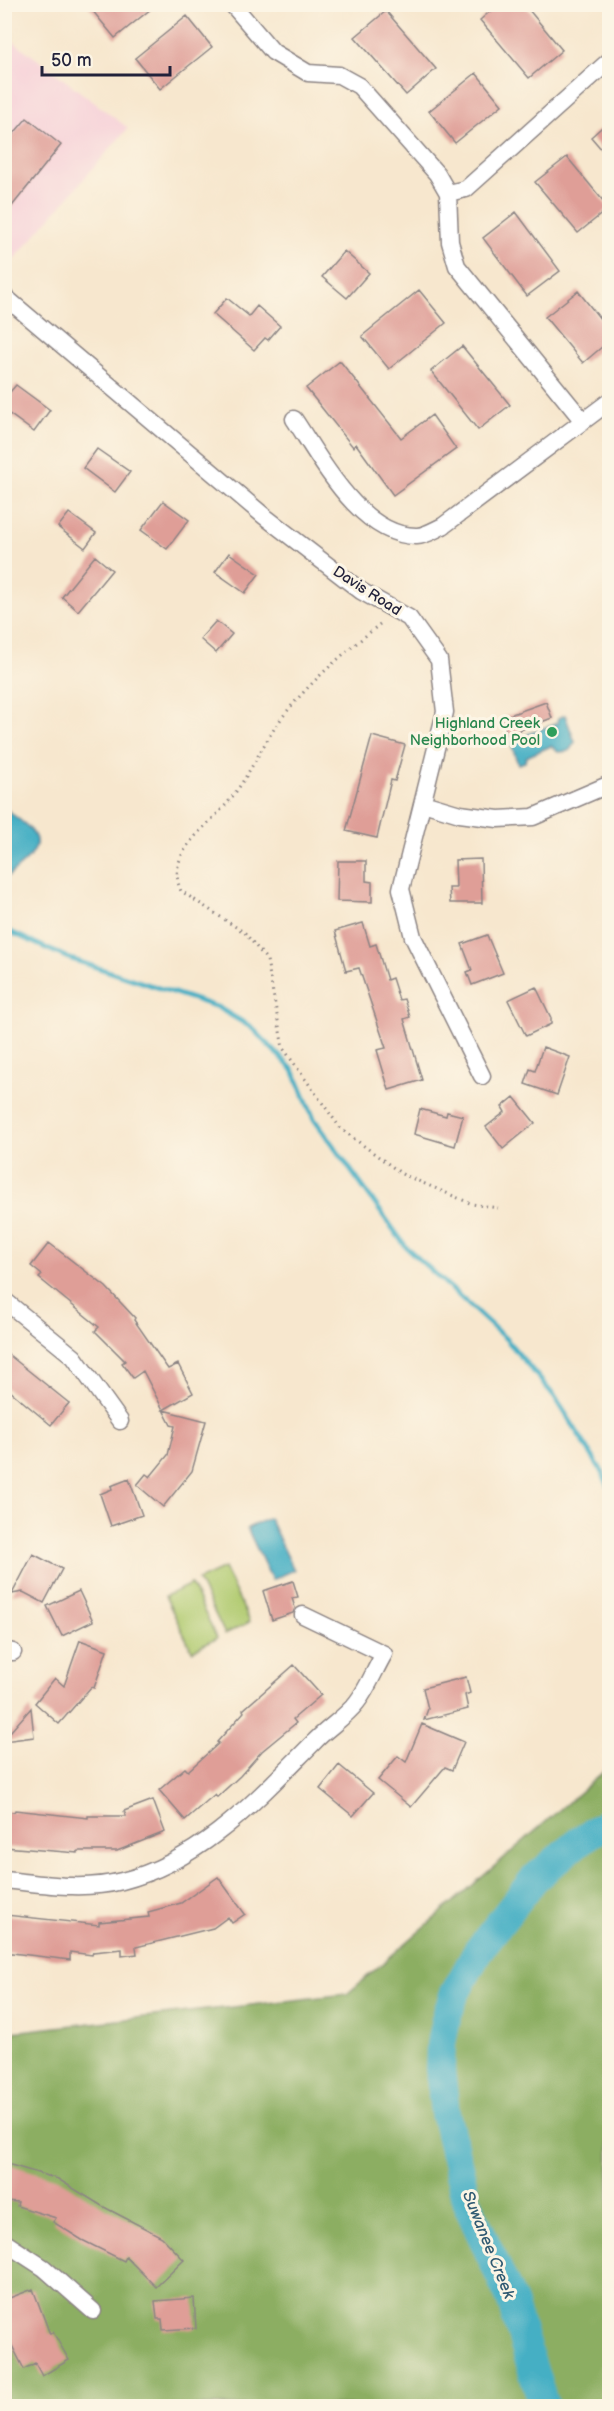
<svg xmlns="http://www.w3.org/2000/svg" width="614" height="2411" font-family="'Balsamiq Sans',sans-serif">
<style>
.built{fill:#f6cfd8}
.green{fill:#b0ca70;stroke:#697656;stroke-width:1.5}
.forest{fill:#8cae62;stroke:#57684e;stroke-width:1.5}
.water{fill:#45afc4;stroke:#346880;stroke-width:1.5}
.lines{fill:none;stroke-linecap:round;stroke-linejoin:round}
.stream{stroke:#45afc4;stroke-width:5}
.river{stroke:#45afc4;stroke-width:30}
.building{fill:#df9e97}
.service-casing{stroke:#8c8484;stroke-width:10}
.minor-casing{stroke:#8c8484;stroke-width:19}
.path{stroke:#8c8484;stroke-width:3;stroke-dasharray:1.5 4.5;stroke-linecap:butt}
.service{stroke:#fff;stroke-width:8}
.minor{stroke:#fff;stroke-width:16}
.leisure-dot{fill:#2e9e5b;stroke:#fcf5e5;stroke-width:2}
.labels{text-anchor:middle;dominant-baseline:central;stroke-width:6;stroke-linejoin:round;paint-order:stroke}
.street-label{font-size:15px;fill:#22223b;stroke:#fcf5e5}
.leisure-label{font-size:15px;fill:#27864d;stroke:#fcf5e5;text-anchor:end}
.water-label{font-size:16px;font-style:italic;fill:#305a72;stroke:#fcf5e5}
</style>
<rect width="100%" height="100%" fill="#fcf5e5"/>
<filter id="ink" filterUnits="userSpaceOnUse"><feTurbulence type="fractalNoise" baseFrequency=".0167" numOctaves="2"/><feDisplacementMap in="SourceGraphic" scale="12" xChannelSelector="R" yChannelSelector="G"/><feConvolveMatrix kernelMatrix="1 2 1 2 8 2 1 2 1" color-interpolation-filters="sRGB"/></filter>
<filter id="wash" filterUnits="userSpaceOnUse"><feTurbulence type="fractalNoise" baseFrequency=".008" numOctaves="4" result="noise"/><feDisplacementMap in="SourceGraphic" scale="24" xChannelSelector="R" yChannelSelector="G"/><feGaussianBlur stdDeviation="1.35" result="paint"/><feColorMatrix in="noise" values="0 0 0 0 0 0 0 0 0 0 0 0 0 0 0 0 0 1.4 0 .05"/><feComposite in="paint" operator="in"/></filter>
<g filter="url(#wash)">
<rect width="100%" height="100%" fill="#f7e7ce"/>
<path class="built" d="M5,35L128,128L5,270Z"/>
<path class="green" d="M224,1568L250,1622L225,1634L198,1580Z
M191,1584L217,1638L192,1651L165,1596Z"/>
<path class="forest" d="M609,1767V2406H5L4,2033L347,1994Z"/>
<path class="water" d="M565,715L575,742L569,751L558,752L551,746L526,757L525,762L518,764L510,741L557,723L558,718Z
M4,807C11,814 19,819 26,825C53,848 20,864 5,879Z
M269,1518L294,1570L272,1580L247,1528Z"/>
<g class="lines">
<path class="stream" d="M4,929L68,958L217,1007L251,1027L293,1070L314,1119L406,1247L506,1339L555,1397L601,1470L610,1489"/>
<path class="river" d="M544,2406L511,2299L467,2203L445,2113L440,2069L441,2044L446,2019L454,1995L478,1951L534,1879L578,1842L610,1821"/>
</g>
<g id="blocks">
<path class="building" d="M87,4H157L115,38Z
M499,4H524L562,50L529,78L480,20Z
M386,11L436,69L406,95L355,37Z
M187,16L212,47L160,89L135,58Z
M476,73L502,105L455,143L429,111Z
M27,118L61,145L4,216V145Z
M609,121V158L591,137Z
M567,157L609,208L578,233L535,182Z
M516,212L560,271L527,296L483,238Z
M344,251L369,273L347,298L322,277Z
M419,290L446,323L389,369L362,336Z
M578,291L609,330V341L583,363L545,317Z
M227,298L249,316L257,306L280,326L268,340L265,338L254,350L213,314Z
M462,346L510,405L478,430L431,371Z
M340,361L401,438L432,415L456,449L393,495L356,444L353,447L306,388Z
M16,385L50,410L34,432L4,410V399Z
M97,449L130,472L115,492L83,468Z
M163,501L189,520L167,549L141,530Z
M69,513L96,533L85,548L58,527Z
M229,553L259,574L245,593L215,572Z
M95,556L112,570L78,611L62,597Z
M216,621L232,634L216,653L200,639Z
M546,702L552,718L507,735L501,718Z
M372,736L405,745L395,781L391,780L377,838L346,831Z
M481,859L482,903H450L449,888H456L455,860Z
M338,861H366V881L372,882V902L337,901Z
M363,923L370,946L376,944L387,980L392,978L399,1000L404,999L410,1017L404,1019L422,1080L389,1090L377,1050L386,1048L359,968L346,971L335,931Z
M487,935L503,973L472,985L467,972L472,970L462,944Z
M536,987L551,1018V1024L526,1036L508,1000Z
M543,1047L570,1057L557,1095L525,1084L530,1069L535,1071Z
M514,1097L535,1123L503,1149L486,1127L505,1112L502,1107Z
M420,1109L446,1116L447,1112L463,1116L455,1146L414,1134Z
M49,1243L106,1287L135,1318L134,1320L168,1369L178,1364L193,1393L163,1410L206,1421L192,1471L163,1507L137,1485L146,1474L150,1477L168,1455L175,1426L171,1425L143,1371L133,1378L122,1363L125,1361L95,1331L99,1327L39,1278L42,1275L31,1266Z
M4,1351L69,1403L51,1425L4,1386Z
M129,1479L142,1515L111,1526L100,1494L112,1489L111,1486Z
M33,1554L62,1569L44,1603L23,1592L12,1594Z
M293,1581L298,1597L292,1598L295,1608L293,1613L272,1620L263,1591Z
M79,1591L93,1621L62,1636L47,1606Z
M80,1640L107,1650L94,1688L91,1687L59,1724L35,1703L55,1678L64,1686Z
M294,1665L321,1695L293,1719L296,1723L262,1751L240,1776L217,1797L215,1794L185,1820L159,1790L185,1768L188,1771L219,1743L217,1742L244,1712L243,1710Z
M466,1677L470,1693L465,1695L468,1709L424,1720L428,1709L423,1688Z
M31,1708L34,1737L4,1741V1739Z
M422,1724L464,1742L452,1770L445,1767L411,1807L378,1780L398,1756L406,1762Z
M339,1765L373,1793L353,1816L320,1789Z
M153,1800L165,1832L117,1851H78V1853L4,1847V1811L14,1812L15,1810L88,1818V1816H126L124,1811Z
M218,1877L245,1914L232,1923L228,1917L213,1928L136,1947L137,1954L122,1956V1949L93,1952L92,1955L70,1952V1960L4,1952L6,1915L99,1925V1922L149,1917L148,1912L181,1903Z
M4,2163L58,2179L102,2206L162,2237L184,2260L156,2287L126,2257L124,2261L82,2240L53,2222L56,2218L17,2206L18,2202L4,2201Z
M33,2289L50,2334L53,2332L69,2360L42,2376L35,2363L24,2369L4,2330V2300Z
M194,2298L196,2328L163,2330L162,2319H157L155,2301Z"/>
</g>
</g>
<g filter="url(#ink)">
<use href="#blocks" fill-opacity="0" stroke="#8c8484" stroke-width="1.5"/>
<g class="lines">
<defs>
<path id="service" d="M608,679L610,681"/>
<path id="minor" d="M232,4L273,52L308,73L339,75L359,86L437,174L448,193L450,242L457,266L583,421
M448,193L466,189L610,60
M4,296L264,516L361,591L409,618L439,660L445,712L401,889L413,937L482,1076
M294,419C321,459 361,537 417,536C425,536 436,529 443,526L610,401
M423,803L460,814L498,819L533,817L610,784
M4,1300L74,1357L120,1421
M4,1650L13,1652
M4,1880C44,1884 83,1891 122,1881C202,1861 258,1798 314,1742C327,1728 346,1717 357,1702C368,1688 375,1669 384,1654L303,1615
M4,2242L44,2268L93,2311"/>
</defs>
<use href="#service" class="service-casing"/>
<use href="#minor" class="minor-casing"/>
<path class="path" d="M380,624C344,653 309,682 281,719C262,745 249,776 229,801C208,827 164,853 181,891L245,933L267,960L283,1048L341,1129L402,1174L472,1204L498,1208"/>
<use href="#service" class="service"/>
<use href="#minor" class="minor"/>
</g>
</g>
<circle class="leisure-dot" cx="552" cy="732" r="6"/>
<g class="labels">
<g class="street-label">
<text transform="translate(367 591) rotate(33)">Davis Road</text>
</g>
<g class="leisure-label">
<text x="540" y="723">Highland Creek<tspan x="540" dy="17">Neighborhood Pool</tspan></text>
</g>
<g class="water-label">
<text transform="translate(488 2245) rotate(68)">Suwanee Creek</text>
</g>
</g>
<rect width="614" height="2411" fill="none" stroke="#fcf5e5" stroke-width="24"/>
<path d="M42 66v9h128v-9" fill="none" stroke="#22223b" stroke-width="3"/>
<text x="51" y="66" font-size="18" fill="#22223b" stroke="#fcf5e5" stroke-width="4.5" paint-order="stroke">50 m</text>
</svg>
